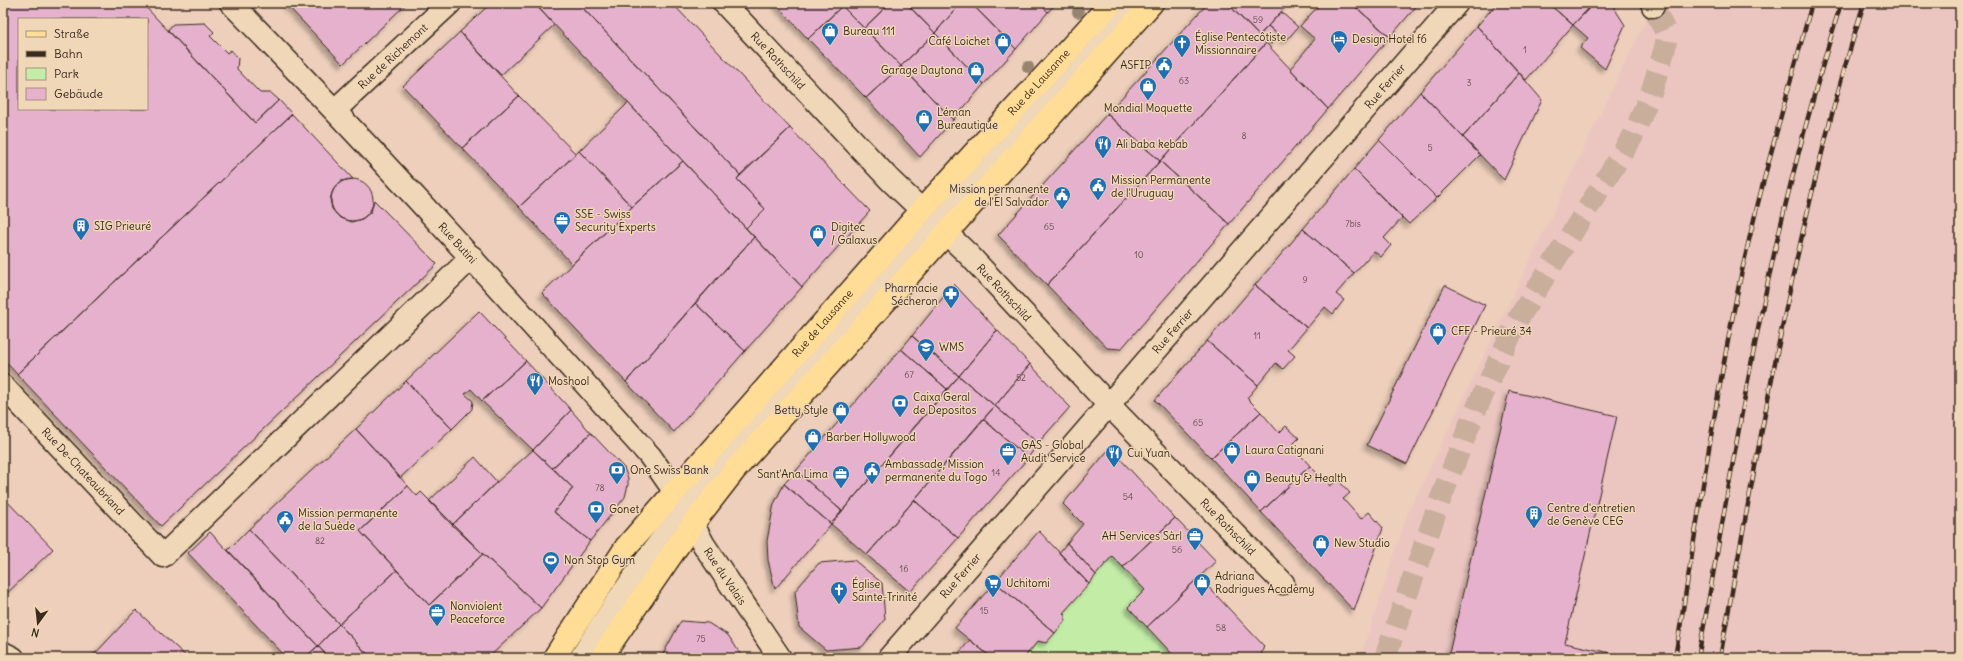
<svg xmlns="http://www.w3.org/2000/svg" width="1963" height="661" font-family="Delius,sans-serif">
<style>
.built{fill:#ebc6c0}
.green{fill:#c3eca7;stroke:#7f8b62}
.building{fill:#e5b1cd;stroke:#3b2a1e;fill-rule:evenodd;filter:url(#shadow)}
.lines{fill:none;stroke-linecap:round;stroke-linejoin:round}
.minor-tunnel{stroke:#c9ae9c;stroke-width:22;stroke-dasharray:22 11;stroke-linecap:butt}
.minor-casing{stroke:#3b2a1e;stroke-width:25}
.major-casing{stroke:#3b2a1e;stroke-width:25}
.minor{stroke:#efd7b7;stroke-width:22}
.major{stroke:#ffdd96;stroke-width:22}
.rail-casing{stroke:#3b2a1e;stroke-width:4.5}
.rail{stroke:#efd7b7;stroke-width:3;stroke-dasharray:9;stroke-linecap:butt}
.tree{fill:#968470}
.labels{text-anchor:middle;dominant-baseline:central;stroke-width:3;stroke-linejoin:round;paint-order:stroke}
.number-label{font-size:9px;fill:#664c4a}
.poi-label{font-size:11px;fill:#3b2a1e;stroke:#efd7b7;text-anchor:start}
.street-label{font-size:11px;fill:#3b2a1e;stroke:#efd7b7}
</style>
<defs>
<filter id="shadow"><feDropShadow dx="-3.5" dy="3.5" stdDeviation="2" flood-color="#0004"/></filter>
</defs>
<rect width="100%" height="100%" fill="#edcfbb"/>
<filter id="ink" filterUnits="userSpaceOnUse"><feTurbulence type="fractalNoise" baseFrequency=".025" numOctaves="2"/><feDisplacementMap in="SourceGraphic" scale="8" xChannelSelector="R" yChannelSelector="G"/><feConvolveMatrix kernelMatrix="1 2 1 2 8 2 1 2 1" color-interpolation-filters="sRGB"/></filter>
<g filter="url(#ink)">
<path class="built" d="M1654,3H1960V658H1360L1408,513Z"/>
<path class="green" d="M1112,556L1145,590L1128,607L1176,658H1024L1038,641L1046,643L1063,613Z"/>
<path class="building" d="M3,3H142L255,123L279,100L292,114L17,374L3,359ZM19,19H147V109H19Z
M285,3H407L343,64Z
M491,3H534L554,25L501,75L460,32Z
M534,3H578L740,175L737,179L765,209L746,228Z
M578,3H672L790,128L740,175Z
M775,3H845L808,39Z
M845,3H882L886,7L864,28L842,6Z
M890,3H906L935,33L901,66L864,28Z
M906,3H961L935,33Z
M961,3H971L1016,49L984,84L935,33Z
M971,3H1039L1048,12L1016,49Z
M1039,3H1056L1048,12Z
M1208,3H1227L1266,43L1160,161L1107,114Z
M1227,3H1289L1259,36Z
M1321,3H1351L1390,37L1328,109L1290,69L1315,39L1300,26Z
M1351,3H1419L1390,37Z
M1497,3H1548L1573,25L1526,80L1477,26Z
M1548,3H1594L1573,25Z
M1594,3H1611L1625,25L1605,69L1580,48L1588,38L1573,25Z
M842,6L901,66L866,98L808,39Z
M1281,12L1298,27L1286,41L1268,26Z
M205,23L214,32L210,36L227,53L231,50L238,58L237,69L260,93H271L279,100L255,123L168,30L173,24Z
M1268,26L1279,36L1271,44L1260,34Z
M1477,26L1519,73L1463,137L1420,92Z
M460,32L519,96L462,148L403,86Z
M935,33L984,84L953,120L901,66Z
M1266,43L1328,109L1229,224L1160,161Z
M901,66L953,120L920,157L866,98Z
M1519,73L1542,100L1504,180L1463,137Z
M1420,92L1480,155L1437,198L1379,140Z
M519,96L576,154L519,207L462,148Z
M628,103L683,161L632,207L579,151Z
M292,114L353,179L341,181L333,190L330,199L332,209L340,218L351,222L362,219L371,212L374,200L437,264L161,526L17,374Z
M1107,114L1160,161L1047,285L998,235Z
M790,128L870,211L802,287L746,228L765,209L737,179Z
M1379,140L1437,198L1409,224L1354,169Z
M579,151L632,207L572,264L519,207Z
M683,161L754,237L626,382L542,293L632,207Z
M1160,161L1229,224L1121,349L1107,348L1047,285Z
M1354,169L1402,218L1384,238L1391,245L1381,257L1374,251L1354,273L1303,229Z
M331 200a21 21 0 1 1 42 0a21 21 0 1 1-42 0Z
M1303,229L1354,273L1336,294L1344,300L1333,314L1325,307L1307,328L1255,285Z
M754,237L802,287L745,351L695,303Z
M954,284L997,330L959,376L912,336Z
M1255,285L1307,328L1288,350L1295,356L1283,369L1276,363L1258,385L1207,341Z
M1445,285L1485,305L1407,464L1367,445Z
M695,303L745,351L674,432L626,382Z
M479,311L526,361L482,401L471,389L465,394L473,401L472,409L452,429L406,381Z
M997,330L1030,364L995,406L959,376Z
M912,336L959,376L947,389L901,349Z
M1207,341L1258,385L1247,398L1261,412L1211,458L1155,400Z
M901,349L947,389L842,511L796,471Z
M526,361L571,410L533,450L482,401Z
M1030,364L1070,407L1038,443L995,406Z
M959,376L995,406L867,555L831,524Z
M406,381L452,429L400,478L356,429Z
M1509,391L1617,416L1565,643L1633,658H1448Z
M995,406L1038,443L1028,458L983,419Z
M571,410L591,433L552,468L533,450Z
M1261,412L1279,433L1286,426L1299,438L1292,445L1310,466L1261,512L1211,458Z
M983,419L1028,458L958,538L914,500Z
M356,429L408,486L360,531L397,570L339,624L249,529Z
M591,433L624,468L628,478V485L625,497L590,541L554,512L573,488L552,468Z
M1110,448L1175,518L1123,567L1112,556L1096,575L1067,543L1083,524L1063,504Z
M533,450L573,488L554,512L590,541L541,608L452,525L497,482Z
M475,457L497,482L452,525L429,501Z
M1310,466L1330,486L1338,480L1350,493L1343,499L1361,519L1369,512L1383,528L1354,611L1261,512Z
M796,471L842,511L831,524L784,484Z
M784,484L831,524L775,589L768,560L767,541L774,504Z
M408,486L417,496L421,492L483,554L429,605L360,531Z
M3,497L53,549L3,597Z
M914,500L958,538L910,592L867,555Z
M1175,518L1216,561L1147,627L1128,607L1145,590L1123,567Z
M249,529L339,624L318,646L228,550Z
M1039,531L1089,584L1063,613L1065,615V621L1055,633L995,582Z
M210,532L318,646L304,658H287L188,553Z
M1067,543L1096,575L1089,584L1059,553Z
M483,554L541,608L488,658H371L339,624L397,570L429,605Z
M854,560L882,583L885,619L862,647L826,650L799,627L795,591L819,563Z
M1199,577L1264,646L1260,658H1176L1147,627Z
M995,582L1055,633L1046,643L1038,641L1024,658H992L955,628Z
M136,610L188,658H91Z
M681,621L708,623L728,635L743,658H661Z
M339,624L371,658H329L318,646Z
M970,640L992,658H955Z
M318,646L329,658H304Z"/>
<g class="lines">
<path class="minor-tunnel" d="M1385,658L1439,503L1473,416L1518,319L1633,136L1652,90L1665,48L1667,35L1653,6"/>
<defs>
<g id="minor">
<path id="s1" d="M231,3C375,150 513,303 650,456L675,492L704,545L780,658"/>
<path id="s2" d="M724,3L891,181L968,254L1109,405L1283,583"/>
<path d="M1652,3L1653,6"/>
<path id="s3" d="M335,110L450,3"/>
<path id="s4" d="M3,386L163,556L472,257"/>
<path d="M3,653L13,658"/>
<path d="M581,658C631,574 691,500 754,426L1133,3"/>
<path id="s5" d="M889,658L1457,3"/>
</g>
<g id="major">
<path id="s6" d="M554,658L626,547L921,211L1111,3"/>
<path d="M601,658L692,525L734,471L1152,3"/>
</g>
</defs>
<use href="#minor" class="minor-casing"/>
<use href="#major" class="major-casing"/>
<use href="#minor" class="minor"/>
<use href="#major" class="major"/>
<defs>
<path id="rail" d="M1675,658C1696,532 1714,405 1740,280C1760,187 1787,95 1812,3
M1698,658C1725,513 1747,367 1781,224C1798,150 1819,76 1841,3
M1720,658C1760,438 1797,217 1864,3"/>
</defs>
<use href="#rail" class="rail-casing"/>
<use href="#rail" class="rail"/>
</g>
<g class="tree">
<circle cx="1078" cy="12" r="6"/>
<circle cx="1028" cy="67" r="6"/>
</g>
</g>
<defs>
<symbol id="shop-pin" viewBox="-11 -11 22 30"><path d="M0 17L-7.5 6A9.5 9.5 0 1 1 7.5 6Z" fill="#1f6fb2" stroke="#efd7b7"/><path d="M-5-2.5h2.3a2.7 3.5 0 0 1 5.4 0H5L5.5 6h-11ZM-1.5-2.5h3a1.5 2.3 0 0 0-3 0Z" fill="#fff"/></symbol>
<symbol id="hotel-pin" viewBox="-11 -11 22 30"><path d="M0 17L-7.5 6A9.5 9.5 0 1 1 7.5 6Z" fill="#1f6fb2" stroke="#efd7b7"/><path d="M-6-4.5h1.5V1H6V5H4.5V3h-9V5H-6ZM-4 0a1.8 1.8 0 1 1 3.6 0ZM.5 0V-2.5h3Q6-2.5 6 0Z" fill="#fff"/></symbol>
<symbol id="church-pin" viewBox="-11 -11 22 30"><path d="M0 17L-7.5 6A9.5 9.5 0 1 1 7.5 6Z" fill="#1f6fb2" stroke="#efd7b7"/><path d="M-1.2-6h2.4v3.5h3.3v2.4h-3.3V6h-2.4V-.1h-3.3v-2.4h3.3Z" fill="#fff"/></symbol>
<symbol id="civic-pin" viewBox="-11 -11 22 30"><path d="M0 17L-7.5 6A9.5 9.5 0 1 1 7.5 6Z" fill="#1f6fb2" stroke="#efd7b7"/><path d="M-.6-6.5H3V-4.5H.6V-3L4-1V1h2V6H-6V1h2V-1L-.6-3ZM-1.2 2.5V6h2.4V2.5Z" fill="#fff"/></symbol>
<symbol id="restaurant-pin" viewBox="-11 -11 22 30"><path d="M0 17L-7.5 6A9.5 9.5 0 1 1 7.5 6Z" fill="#1f6fb2" stroke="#efd7b7"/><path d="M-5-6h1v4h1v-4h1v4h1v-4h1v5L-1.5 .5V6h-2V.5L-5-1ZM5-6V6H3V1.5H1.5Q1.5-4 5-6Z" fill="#fff"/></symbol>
<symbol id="office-pin" viewBox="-11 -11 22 30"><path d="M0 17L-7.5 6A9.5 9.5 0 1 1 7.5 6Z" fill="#1f6fb2" stroke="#efd7b7"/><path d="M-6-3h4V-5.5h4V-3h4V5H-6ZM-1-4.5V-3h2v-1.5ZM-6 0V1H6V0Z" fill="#fff"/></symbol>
<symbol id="building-pin" viewBox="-11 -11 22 30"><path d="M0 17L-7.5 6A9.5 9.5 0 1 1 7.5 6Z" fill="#1f6fb2" stroke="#efd7b7"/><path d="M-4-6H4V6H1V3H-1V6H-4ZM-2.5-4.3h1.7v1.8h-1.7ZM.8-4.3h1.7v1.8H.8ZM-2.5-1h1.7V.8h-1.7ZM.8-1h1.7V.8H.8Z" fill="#fff"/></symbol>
<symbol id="pharmacy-pin" viewBox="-11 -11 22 30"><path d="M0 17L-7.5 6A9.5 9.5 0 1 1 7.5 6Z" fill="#1f6fb2" stroke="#efd7b7"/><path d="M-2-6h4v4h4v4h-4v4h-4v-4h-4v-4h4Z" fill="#fff"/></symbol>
<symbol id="university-pin" viewBox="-11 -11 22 30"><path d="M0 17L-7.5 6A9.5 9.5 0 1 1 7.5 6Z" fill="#1f6fb2" stroke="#efd7b7"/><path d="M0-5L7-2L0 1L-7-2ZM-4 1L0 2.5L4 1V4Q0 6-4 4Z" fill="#fff"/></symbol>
<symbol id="bank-pin" viewBox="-11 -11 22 30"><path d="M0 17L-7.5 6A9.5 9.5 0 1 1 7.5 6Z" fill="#1f6fb2" stroke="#efd7b7"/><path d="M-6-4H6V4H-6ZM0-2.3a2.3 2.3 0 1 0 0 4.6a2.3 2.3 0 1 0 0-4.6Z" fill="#fff"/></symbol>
<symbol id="stadium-pin" viewBox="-11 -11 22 30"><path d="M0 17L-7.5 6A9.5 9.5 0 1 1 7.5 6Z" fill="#1f6fb2" stroke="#efd7b7"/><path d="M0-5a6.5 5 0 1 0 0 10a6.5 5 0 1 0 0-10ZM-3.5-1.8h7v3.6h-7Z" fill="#fff"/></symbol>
<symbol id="supermarket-pin" viewBox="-11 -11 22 30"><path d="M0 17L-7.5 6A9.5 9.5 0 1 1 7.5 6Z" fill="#1f6fb2" stroke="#efd7b7"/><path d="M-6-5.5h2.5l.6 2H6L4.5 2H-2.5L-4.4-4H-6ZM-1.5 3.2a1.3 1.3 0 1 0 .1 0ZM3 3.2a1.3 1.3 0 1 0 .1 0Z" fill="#fff"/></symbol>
</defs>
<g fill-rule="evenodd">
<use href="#shop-pin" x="820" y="21" width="20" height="27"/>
<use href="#hotel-pin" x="1329" y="29" width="20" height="27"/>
<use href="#shop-pin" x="993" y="31" width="20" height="27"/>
<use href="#church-pin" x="1172" y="33" width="20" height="27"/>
<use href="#civic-pin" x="1154" y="55" width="20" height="27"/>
<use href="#shop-pin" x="966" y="60" width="20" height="27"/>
<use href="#shop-pin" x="1138" y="76" width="20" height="27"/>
<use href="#shop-pin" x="914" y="108" width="20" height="27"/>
<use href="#restaurant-pin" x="1093" y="134" width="20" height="27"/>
<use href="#civic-pin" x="1088" y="176" width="20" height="27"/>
<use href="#civic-pin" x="1052" y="185" width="20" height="27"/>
<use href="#office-pin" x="552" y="210" width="20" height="27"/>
<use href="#building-pin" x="71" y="216" width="20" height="27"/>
<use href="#shop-pin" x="808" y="223" width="20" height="27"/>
<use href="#pharmacy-pin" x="941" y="284" width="20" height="27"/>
<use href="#shop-pin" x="1428" y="321" width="20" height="27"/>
<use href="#university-pin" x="916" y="337" width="20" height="27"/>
<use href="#restaurant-pin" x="525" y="371" width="20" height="27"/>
<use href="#bank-pin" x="890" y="393" width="20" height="27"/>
<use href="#shop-pin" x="831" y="400" width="20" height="27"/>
<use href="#shop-pin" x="803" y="427" width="20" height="27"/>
<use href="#shop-pin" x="1222" y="440" width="20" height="27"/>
<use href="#office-pin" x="998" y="441" width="20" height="27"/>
<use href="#restaurant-pin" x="1104" y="443" width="20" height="27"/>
<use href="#bank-pin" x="607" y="460" width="20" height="27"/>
<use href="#civic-pin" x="862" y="460" width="20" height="27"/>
<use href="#office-pin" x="831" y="464" width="20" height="27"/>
<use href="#shop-pin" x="1242" y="468" width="20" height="27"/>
<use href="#bank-pin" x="586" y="499" width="20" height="27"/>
<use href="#building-pin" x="1524" y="504" width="20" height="27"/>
<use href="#civic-pin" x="275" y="509" width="20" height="27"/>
<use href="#office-pin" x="1185" y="526" width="20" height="27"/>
<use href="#shop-pin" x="1311" y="533" width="20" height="27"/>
<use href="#stadium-pin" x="541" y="550" width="20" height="27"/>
<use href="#shop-pin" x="1192" y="572" width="20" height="27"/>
<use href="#supermarket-pin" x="983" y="573" width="20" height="27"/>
<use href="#church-pin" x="829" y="580" width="20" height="27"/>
<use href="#office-pin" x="427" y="602" width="20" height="27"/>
</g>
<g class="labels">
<g class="number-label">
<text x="1258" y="19">59</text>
<text x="1525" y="49">1</text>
<text x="1184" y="80">63</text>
<text x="1469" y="82">3</text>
<text x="1244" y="135">8</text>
<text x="1430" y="147">5</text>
<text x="1353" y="223">7bis</text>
<text x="1049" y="226">65</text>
<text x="1139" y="254">10</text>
<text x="1305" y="279">9</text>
<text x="1257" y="335">11</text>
<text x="909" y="374">67</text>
<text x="1021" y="377">52</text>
<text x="1198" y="422">65</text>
<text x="996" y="472">14</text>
<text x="600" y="487">78</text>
<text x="1128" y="496">54</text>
<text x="320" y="540">82</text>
<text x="1177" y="549">56</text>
<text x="904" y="568">16</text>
<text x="984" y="610">15</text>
<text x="1221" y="627">58</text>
<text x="701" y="638">75</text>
</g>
<g class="poi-label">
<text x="843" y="31">Bureau 111</text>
<text x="1195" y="37">Église Pentecôtiste<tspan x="1195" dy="13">Missionnaire</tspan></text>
<text x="1352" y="39">Design Hotel f6</text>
<text x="990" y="41" text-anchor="end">Café Loichet</text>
<text x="1151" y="65" text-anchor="end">ASFIP</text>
<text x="963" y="70" text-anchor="end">Garage Daytona</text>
<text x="1148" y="108" text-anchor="middle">Mondial Moquette</text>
<text x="937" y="112">Léman<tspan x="937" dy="13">Bureautique</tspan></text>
<text x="1116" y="144">Ali baba kebab</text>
<text x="1111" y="180">Mission Permanente<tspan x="1111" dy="13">de l'Uruguay</tspan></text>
<text x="1049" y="189" text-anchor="end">Mission permanente<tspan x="1049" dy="13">de l'El Salvador</tspan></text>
<text x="575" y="214">SSE - Swiss<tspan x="575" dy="13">Security Experts</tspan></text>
<text x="94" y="226">SIG Prieuré</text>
<text x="831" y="227">Digitec<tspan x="831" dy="13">/ Galaxus</tspan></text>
<text x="938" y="288" text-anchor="end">Pharmacie<tspan x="938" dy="13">Sécheron</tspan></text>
<text x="1451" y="331">CFF - Prieuré 34</text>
<text x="939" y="347">WMS</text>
<text x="548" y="381">Moshool</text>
<text x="913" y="397">Caixa Geral<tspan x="913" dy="13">de Depositos</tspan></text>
<text x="828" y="410" text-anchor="end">Betty Style</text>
<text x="826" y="437">Barber Hollywood</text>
<text x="1021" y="445">GAS - Global<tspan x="1021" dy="13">Audit Service</tspan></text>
<text x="1245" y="450">Laura Catignani</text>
<text x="1127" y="453">Cui Yuan</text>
<text x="885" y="464">Ambassade, Mission<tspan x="885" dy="13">permanente du Togo</tspan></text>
<text x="630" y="470">One Swiss Bank</text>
<text x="828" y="474" text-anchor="end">Sant'Ana Lima</text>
<text x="1265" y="478">Beauty &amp; Health</text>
<text x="1547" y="508">Centre d'entretien<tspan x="1547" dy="13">de Genève CEG</tspan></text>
<text x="609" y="509">Gonet</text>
<text x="298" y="513">Mission permanente<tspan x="298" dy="13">de la Suède</tspan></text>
<text x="1182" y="536" text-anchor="end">AH Services Sàrl</text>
<text x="1334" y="543">New Studio</text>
<text x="564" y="560">Non Stop Gym</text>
<text x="1215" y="576">Adriana<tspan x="1215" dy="13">Rodrigues Academy</tspan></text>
<text x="1006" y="583">Uchitomi</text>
<text x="852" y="584">Église<tspan x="852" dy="13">Sainte-Trinité</tspan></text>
<text x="450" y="606">Nonviolent<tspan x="450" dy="13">Peaceforce</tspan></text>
</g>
<g class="street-label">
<text stroke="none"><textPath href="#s3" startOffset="79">Rue de Richemont</textPath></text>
<text stroke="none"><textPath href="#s2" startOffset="79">Rue Rothschild</textPath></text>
<text stroke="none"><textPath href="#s6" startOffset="754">Rue de Lausanne</textPath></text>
<text stroke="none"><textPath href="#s5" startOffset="757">Rue Ferrier</textPath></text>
<text stroke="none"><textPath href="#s1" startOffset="330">Rue Butini</textPath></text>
<text stroke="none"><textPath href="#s2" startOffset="403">Rue Rothschild</textPath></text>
<text stroke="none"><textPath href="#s6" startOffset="430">Rue de Lausanne</textPath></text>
<text stroke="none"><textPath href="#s5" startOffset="433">Rue Ferrier</textPath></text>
<text stroke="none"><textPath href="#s4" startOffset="117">Rue De-Chateaubriand</textPath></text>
<text stroke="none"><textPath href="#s2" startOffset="727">Rue Rothschild</textPath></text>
<text stroke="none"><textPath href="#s1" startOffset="759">Rue du Valais</textPath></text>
<text stroke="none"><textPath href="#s5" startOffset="109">Rue Ferrier</textPath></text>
</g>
</g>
<rect width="1963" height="661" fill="none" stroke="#efd7b7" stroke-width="16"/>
<rect x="8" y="8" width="1947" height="645" fill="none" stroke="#3b2a1e" stroke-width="1.5" filter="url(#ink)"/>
<rect x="18" y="18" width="130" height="92" fill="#efd7b7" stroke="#a7927a"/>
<rect x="26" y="31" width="20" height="6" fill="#ffdd96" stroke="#a7927a"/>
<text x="54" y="38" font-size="12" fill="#3b2a1e">Straße</text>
<rect x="26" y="51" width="20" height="6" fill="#3b2a1e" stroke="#a7927a"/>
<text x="54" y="58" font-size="12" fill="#3b2a1e">Bahn</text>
<rect x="26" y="68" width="20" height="12" fill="#c3eca7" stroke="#a7927a"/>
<text x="54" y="78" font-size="12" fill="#3b2a1e">Park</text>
<rect x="26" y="88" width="20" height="12" fill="#e5b1cd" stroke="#a7927a"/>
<text x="54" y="98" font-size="12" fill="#3b2a1e">Gebäude</text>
<g transform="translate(38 623) rotate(195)" stroke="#efd7b7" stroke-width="3" paint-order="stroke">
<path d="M0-3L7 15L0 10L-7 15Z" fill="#3b2a1e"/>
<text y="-6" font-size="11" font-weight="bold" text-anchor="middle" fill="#3b2a1e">N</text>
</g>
</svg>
